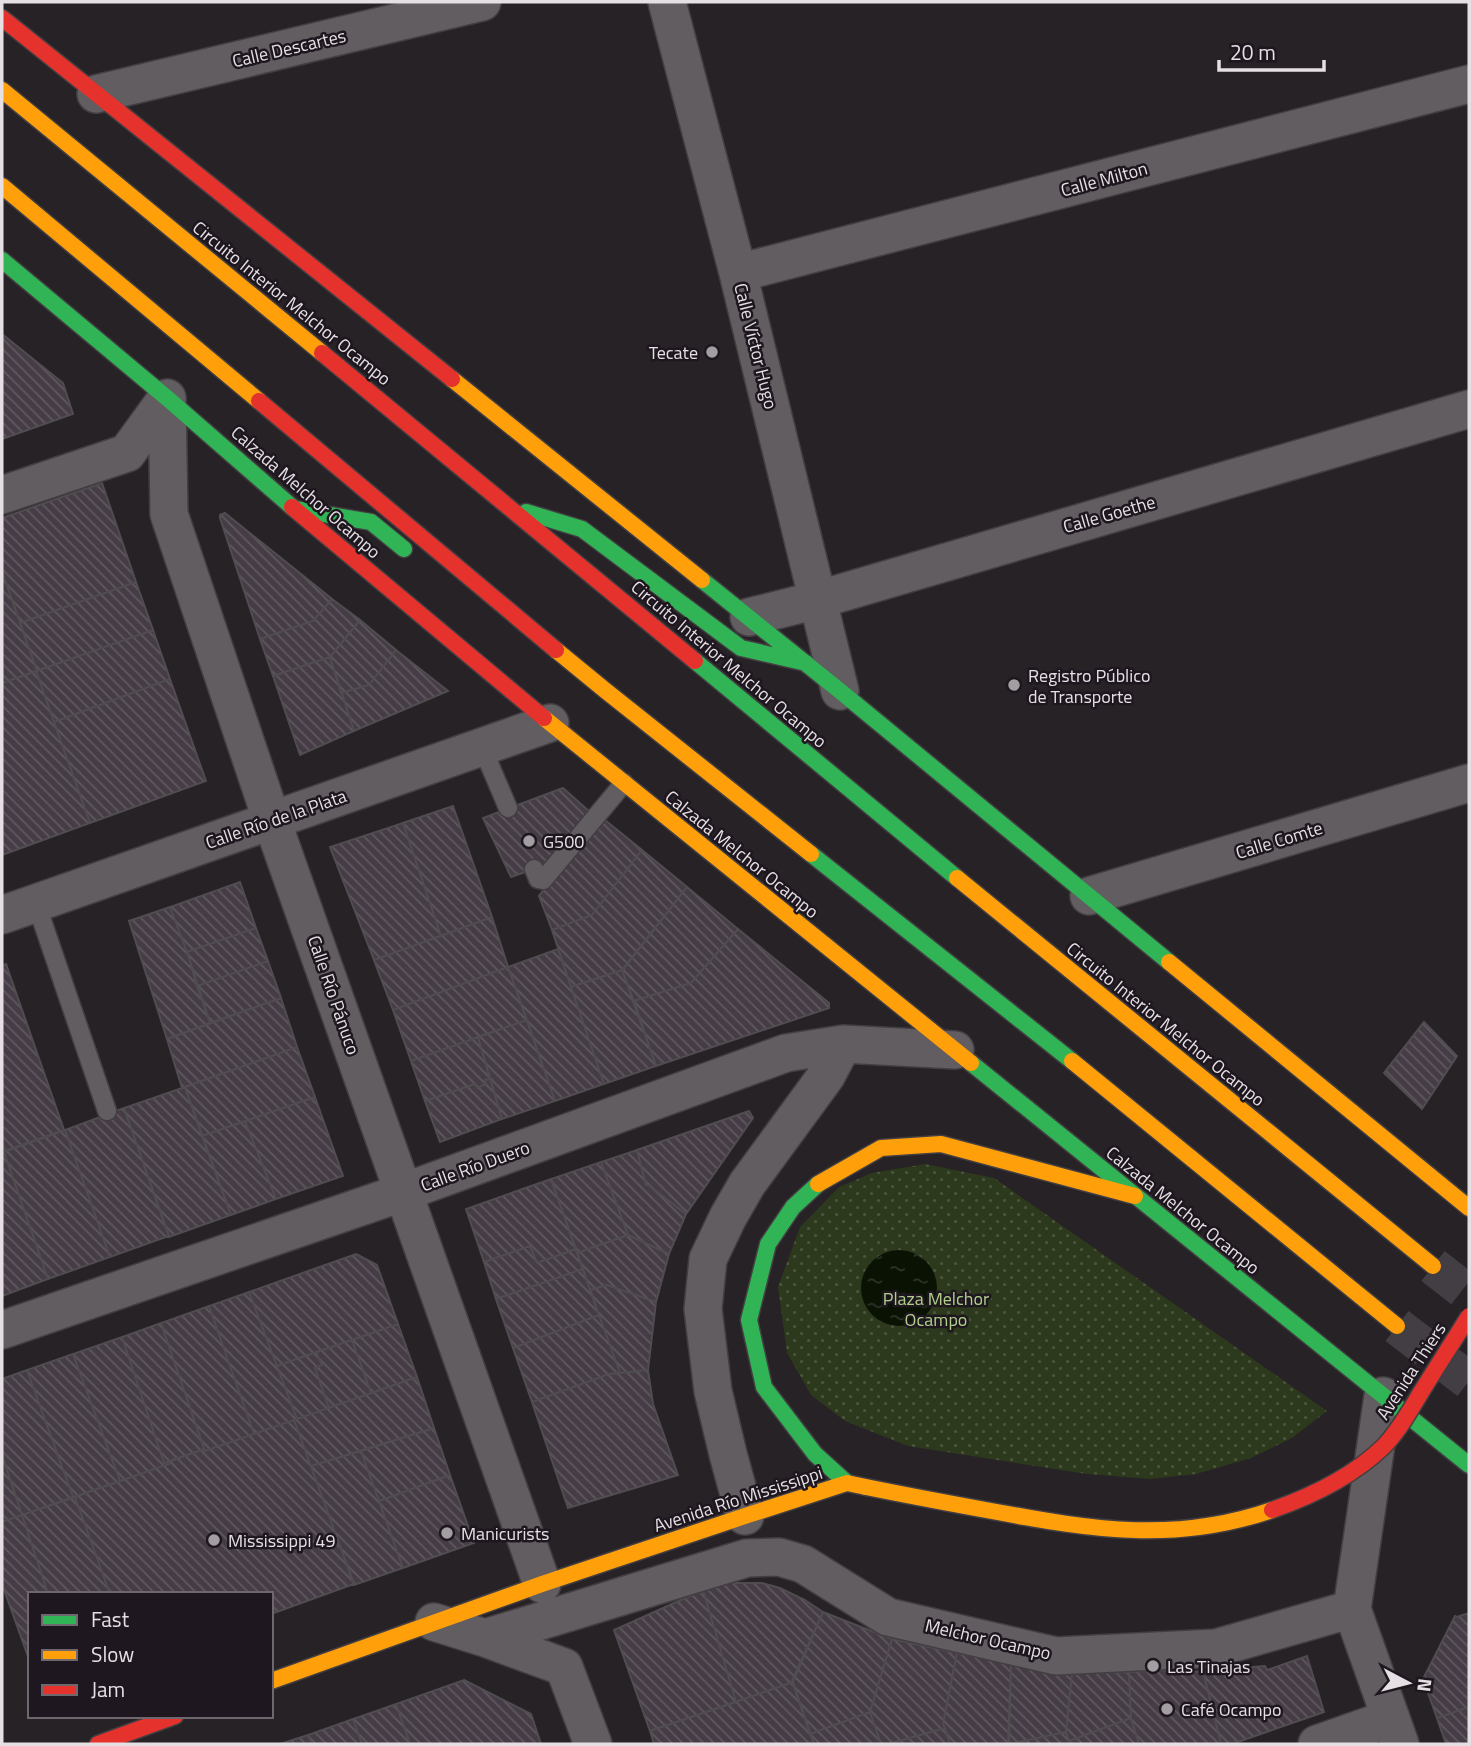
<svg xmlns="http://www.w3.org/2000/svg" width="1471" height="1746" font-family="'Titillium Web',sans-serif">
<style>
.park{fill:url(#park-dots)}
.water{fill:url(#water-ripples)}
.building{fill:url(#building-back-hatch);stroke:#504d50;stroke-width:2}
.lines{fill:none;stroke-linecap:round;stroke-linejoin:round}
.highway-tunnel{stroke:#433e43;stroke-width:38;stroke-dasharray:38 19;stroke-linecap:butt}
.lane-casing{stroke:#423e42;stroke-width:21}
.street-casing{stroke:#423e42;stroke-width:40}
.fast-casing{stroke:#423e42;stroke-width:19}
.slow-casing{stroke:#423e42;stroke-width:19}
.jam-casing{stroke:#423e42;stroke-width:19}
.lane{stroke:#615d60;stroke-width:18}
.street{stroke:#615d60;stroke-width:37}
.fast{stroke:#30b455;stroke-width:16}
.slow{stroke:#ff9f0a;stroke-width:16}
.jam{stroke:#e5322d;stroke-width:16}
.slow-bridge-casing{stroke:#423e42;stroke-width:19;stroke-linecap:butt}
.jam-bridge-casing{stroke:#423e42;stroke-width:19;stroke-linecap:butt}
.slow-bridge{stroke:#ff9f0a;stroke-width:16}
.jam-bridge{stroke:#e5322d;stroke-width:16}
.poi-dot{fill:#a39ea2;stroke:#1f171f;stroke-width:2.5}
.labels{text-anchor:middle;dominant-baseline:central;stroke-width:5;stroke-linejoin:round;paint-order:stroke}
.street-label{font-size:18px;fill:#e6e0e5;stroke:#1f171f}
.poi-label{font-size:18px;fill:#e6e0e5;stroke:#1f171f;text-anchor:start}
.park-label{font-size:18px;fill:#b0d08a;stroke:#1f171f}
</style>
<defs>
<pattern id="park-dots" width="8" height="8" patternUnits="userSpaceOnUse" patternTransform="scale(1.75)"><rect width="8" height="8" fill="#2d391c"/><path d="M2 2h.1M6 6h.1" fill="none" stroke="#4b553d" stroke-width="1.8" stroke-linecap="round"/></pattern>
<pattern id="water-ripples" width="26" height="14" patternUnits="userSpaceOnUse" patternTransform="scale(1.75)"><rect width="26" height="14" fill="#091203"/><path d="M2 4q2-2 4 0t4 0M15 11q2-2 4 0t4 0" fill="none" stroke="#2d3428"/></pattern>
<pattern id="building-back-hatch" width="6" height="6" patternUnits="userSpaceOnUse" patternTransform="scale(1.75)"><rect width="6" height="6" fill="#453c45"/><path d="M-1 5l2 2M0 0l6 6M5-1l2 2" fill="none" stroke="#605860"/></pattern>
</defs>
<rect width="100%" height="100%" fill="#262226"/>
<path class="park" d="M925,1164L994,1178L1327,1411L1292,1438L1251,1458L1196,1474L1150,1479L1087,1474L908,1446L845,1421L811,1395L787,1353L778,1287L800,1227L839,1187L872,1173Z"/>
<path class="water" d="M861 1288a38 38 0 1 1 76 0a38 38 0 1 1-76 0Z"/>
<path class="building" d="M2,334L63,383L73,414L2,439Z
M102,483L136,582L20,623L2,571V518Z
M225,513L332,599L313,621L260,639L220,518V515Z
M2,571L37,671L2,683Z
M136,582L153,630L37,671L20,623Z
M332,599L360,620L330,657L273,676L260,639L313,621Z
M360,620L396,650L369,685L341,693L330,657Z
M153,630L170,679L54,722L36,671Z
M396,650L448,691L354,731L342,693L369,685Z
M330,657L354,731L300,755L273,676Z
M36,671L90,823L2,855V683Z
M170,679L206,781L90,823L54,722Z
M563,788L589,811L546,865L511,877L483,818Z
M453,806L492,917L441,936L403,823Z
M600,816L642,850L592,915L552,930L539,896Z
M403,823L441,936L374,960L330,847Z
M642,850L687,887L623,970L571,987L552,930L592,915Z
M240,882L256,928L187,952L170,907Z
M687,887L738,929L691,983L634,1001L622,970Z
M170,907L187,952L210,1023L167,1039L129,921Z
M492,917L508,967L393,1010L374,960Z
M256,928L268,961L197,986L187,952Z
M738,929L829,1003V1008L656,1066L634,1001L691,983Z
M558,949L604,1084L555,1101L508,967Z
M268,961L281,998L210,1023L197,986Z
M6,964L64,1130L5,1151L2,1142V966Z
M508,967L527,1020L411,1061L393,1010Z
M622,970L656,1066L604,1084L571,987Z
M281,998L297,1047L182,1088L167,1039Z
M527,1020L555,1101L502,1119L478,1037Z
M1424,1022L1457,1056L1422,1109L1384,1073Z
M478,1037L490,1079L485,1080L486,1084L477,1088L475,1084L425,1101L411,1061Z
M297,1047L315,1097L202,1136L185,1087Z
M490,1079L502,1119L440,1142L425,1101L475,1084L477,1088L486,1084L485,1080Z
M185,1087L231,1215L169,1237L124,1108Z
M315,1097L343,1176L276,1199L245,1121Z
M124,1108L169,1236L110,1257L65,1130Z
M749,1111L753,1118L686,1214L648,1185H646L637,1150Z
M245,1121L276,1199L231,1215L202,1136Z
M65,1130L110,1257L48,1279L4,1152Z
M637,1150L646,1185H648L686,1214L669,1254L628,1235L601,1162Z
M2,1152H4L48,1279L2,1296Z
M601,1162L628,1235L577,1253L551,1179Z
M551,1179L576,1249L537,1263L530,1246L484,1262L466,1209Z
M628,1235L669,1254L656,1302L607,1285L590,1290L577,1253Z
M530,1246L537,1263L576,1249L583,1269L496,1299L484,1262Z
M356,1254L377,1265L398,1324L277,1366L249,1292Z
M583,1269L599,1315L513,1348L496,1299Z
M607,1285L656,1302L648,1370L620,1373L590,1290Z
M249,1292L297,1419L254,1434L209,1306Z
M209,1306L254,1434L205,1451L161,1323Z
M599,1315L620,1373L609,1374L532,1402L513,1348Z
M161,1323L204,1449L164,1463L122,1337Z
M398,1324L417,1377L371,1393L352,1340Z
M122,1337L164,1463L168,1462L169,1464L120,1481L73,1354Z
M352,1340L371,1393L329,1408L315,1368L322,1365L316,1352Z
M316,1352L322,1365L315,1368L329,1408L297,1419L277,1366Z
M73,1354L120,1481L73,1497L27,1370Z
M27,1370L73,1497L22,1515L2,1455V1379Z
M648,1370L653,1404L678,1475L568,1508L532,1402L609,1374Z
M417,1377L434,1428L311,1466L294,1420Z
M294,1420L354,1584L271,1614V1594H110L75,1497L169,1464L168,1462L204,1449L205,1451Z
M434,1428L450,1475L379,1501L361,1451Z
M361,1451L403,1568L354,1585L311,1466Z
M2,1455L22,1515L2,1522Z
M450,1475L474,1543L403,1568L379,1501Z
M75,1497L110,1594H48L22,1515Z
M22,1515L48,1594H30V1662L2,1584V1522Z
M726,1583H762L780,1588L805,1600L823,1612L793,1682L736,1702L703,1590Z
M703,1590L736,1702L650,1731L614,1630Z
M823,1612L892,1639L870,1712L810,1734L792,1681Z
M1469,1613V1707L1437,1718L1423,1679L1455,1616L1457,1617Z
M892,1639L957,1653L943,1723L945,1728L888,1744H881L870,1712Z
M957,1653L1011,1664L1008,1743L1004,1744H950L943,1723Z
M1307,1656L1324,1712L1232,1744H1221L1203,1671L1265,1666L1267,1670Z
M1011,1664L1072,1673L1066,1732L1009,1744Z
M1168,1670L1169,1674L1203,1671L1221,1744H1139L1131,1719L1129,1672Z
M1129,1672L1131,1718L1069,1741L1066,1732L1072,1673Z
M464,1680L531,1714L541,1744H410L396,1704Z
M793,1682L814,1744H654L650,1731Z
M396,1704L410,1744H362L353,1719Z
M1469,1707V1744H1446L1437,1718Z
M870,1712L881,1744H814L810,1734Z
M1131,1718L1139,1744H1070L1069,1741Z
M353,1719L362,1744H312L308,1735Z
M945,1728L950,1744H888Z
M1066,1732L1070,1744H1009Z
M308,1735L312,1744H280Z"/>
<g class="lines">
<path class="highway-tunnel" d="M1433,1266L1469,1294
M1397,1326L1469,1381"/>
<defs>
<path id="lane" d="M482,747L508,808
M534,869L538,879L543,880L624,783
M36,903L107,1111"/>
<path id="street" d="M667,2L738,273L840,691
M96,94L482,2
M738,273L1469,84
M167,398L169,514L272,821L542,1584
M2,495L127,453L167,398
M749,617L817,600L1469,409
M1089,896L1469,783
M2,915L550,723
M2,1330L404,1192L786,1053L843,1044L955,1050
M1383,1396L1352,1609L1400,1744
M745,1516L728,1454L713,1391L703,1309L708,1259L728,1217L747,1184L826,1076L843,1044
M434,1622L485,1638L747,1558L779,1557L803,1564L888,1617L1056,1656L1216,1648L1352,1609
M485,1638L564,1667L593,1744
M1317,1744L1391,1718"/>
<path id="fast" d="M2,260L167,398L292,507
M295,509L371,522L404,549
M526,512L582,529L741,648L806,663
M702,580L840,691L1169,962
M695,661L957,878
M811,854L1072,1061
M971,1063L1469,1465
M818,1184L793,1207L768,1244L749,1320L764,1387L815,1454L847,1483"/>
<path id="slow" d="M2,90L322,353
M2,186L259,401
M452,379L702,580
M556,650L606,691L811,854
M544,718L971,1063
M957,878L1433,1266
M1169,962L1469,1208
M1072,1061L1397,1326
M818,1184L881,1148L941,1144L1135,1196
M271,1681L542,1584L745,1516L847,1483L866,1487"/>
<path id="jam" d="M2,18L452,379
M322,353L695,661
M259,401L556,650
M292,507L544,718
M98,1744L175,1716"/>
</defs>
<use href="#lane" class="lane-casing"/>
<use href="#street" class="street-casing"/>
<use href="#fast" class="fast-casing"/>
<use href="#slow" class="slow-casing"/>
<use href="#jam" class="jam-casing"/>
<use href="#lane" class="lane"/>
<use href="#street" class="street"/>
<use href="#fast" class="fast"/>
<use href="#slow" class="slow"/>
<use href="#jam" class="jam"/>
<defs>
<path id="slow-bridge" d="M866,1487C910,1496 953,1504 997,1512C1093,1530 1176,1543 1272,1510"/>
<path id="jam-bridge" d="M1272,1510C1312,1496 1352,1477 1383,1447C1398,1432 1409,1412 1420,1394C1436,1368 1453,1342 1469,1316"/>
</defs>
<use href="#slow-bridge" class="slow-bridge-casing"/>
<use href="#jam-bridge" class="jam-bridge-casing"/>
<use href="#slow-bridge" class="slow-bridge"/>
<use href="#jam-bridge" class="jam-bridge"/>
</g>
<g class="poi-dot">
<circle cx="712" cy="352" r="7"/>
<circle cx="1014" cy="685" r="7"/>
<circle cx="529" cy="841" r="7"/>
<circle cx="447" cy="1533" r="7"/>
<circle cx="214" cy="1540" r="7"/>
<circle cx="1153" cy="1666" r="7"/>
<circle cx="1167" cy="1709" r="7"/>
</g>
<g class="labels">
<g class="street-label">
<text transform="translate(289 48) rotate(-13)">Calle Descartes</text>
<text transform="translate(1104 179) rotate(-15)">Calle Milton</text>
<text transform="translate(292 303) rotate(39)">Circuito Interior Melchor Ocampo</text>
<text transform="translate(756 346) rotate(76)">Calle Víctor Hugo</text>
<text transform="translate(306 492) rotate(41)">Calzada Melchor Ocampo</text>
<text transform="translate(1109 514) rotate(-16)">Calle Goethe</text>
<text transform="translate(729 664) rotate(40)">Circuito Interior Melchor Ocampo</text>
<text transform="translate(276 819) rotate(-19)">Calle Río de la Plata</text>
<text transform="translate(1279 840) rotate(-17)">Calle Comte</text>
<text transform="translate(742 854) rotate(39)">Calzada Melchor Ocampo</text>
<text transform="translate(334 995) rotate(71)">Calle Río Pánuco</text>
<text transform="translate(1166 1024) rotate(39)">Circuito Interior Melchor Ocampo</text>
<text transform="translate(475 1166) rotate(-20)">Calle Río Duero</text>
<text transform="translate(1183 1210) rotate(39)">Calzada Melchor Ocampo</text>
<text transform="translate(1411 1371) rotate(-57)">Avenida Thiers</text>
<text transform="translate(738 1499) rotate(-18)">Avenida Río Mississippi</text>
<text transform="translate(988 1639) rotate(13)">Melchor Ocampo</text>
</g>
<g class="poi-label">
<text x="698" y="352" text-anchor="end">Tecate</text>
<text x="1028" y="675">Registro Público<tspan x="1028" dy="21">de Transporte</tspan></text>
<text x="543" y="841">G500</text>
<text x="461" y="1533">Manicurists</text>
<text x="228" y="1540">Mississippi 49</text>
<text x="1167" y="1666">Las Tinajas</text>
<text x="1181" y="1709">Café Ocampo</text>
</g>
<g class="park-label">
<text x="936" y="1298">Plaza Melchor<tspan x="936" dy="21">Ocampo</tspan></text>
</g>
</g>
<rect width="1471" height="1746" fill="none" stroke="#e6e0e5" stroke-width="7"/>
<rect x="28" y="1592" width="245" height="126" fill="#1f171f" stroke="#6f676e" stroke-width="2"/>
<rect x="42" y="1615" width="35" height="10" fill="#30b455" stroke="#6f676e" stroke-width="2"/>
<text x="91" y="1627" font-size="21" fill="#e6e0e5">Fast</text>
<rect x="42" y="1650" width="35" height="10" fill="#ff9f0a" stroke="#6f676e" stroke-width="2"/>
<text x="91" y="1662" font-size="21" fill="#e6e0e5">Slow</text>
<rect x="42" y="1685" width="35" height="10" fill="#e5322d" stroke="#6f676e" stroke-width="2"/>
<text x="91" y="1697" font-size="21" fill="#e6e0e5">Jam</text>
<g transform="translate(1408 1683) rotate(97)" stroke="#1f171f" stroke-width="5" paint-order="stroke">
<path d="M0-5L12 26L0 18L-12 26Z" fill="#e6e0e5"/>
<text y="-10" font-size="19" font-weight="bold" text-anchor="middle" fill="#e6e0e5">N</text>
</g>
<path d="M1219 60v10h105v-10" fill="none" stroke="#e6e0e5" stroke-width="3.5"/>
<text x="1230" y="60" font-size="21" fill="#e6e0e5" stroke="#1f171f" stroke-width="5" paint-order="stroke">20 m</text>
</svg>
